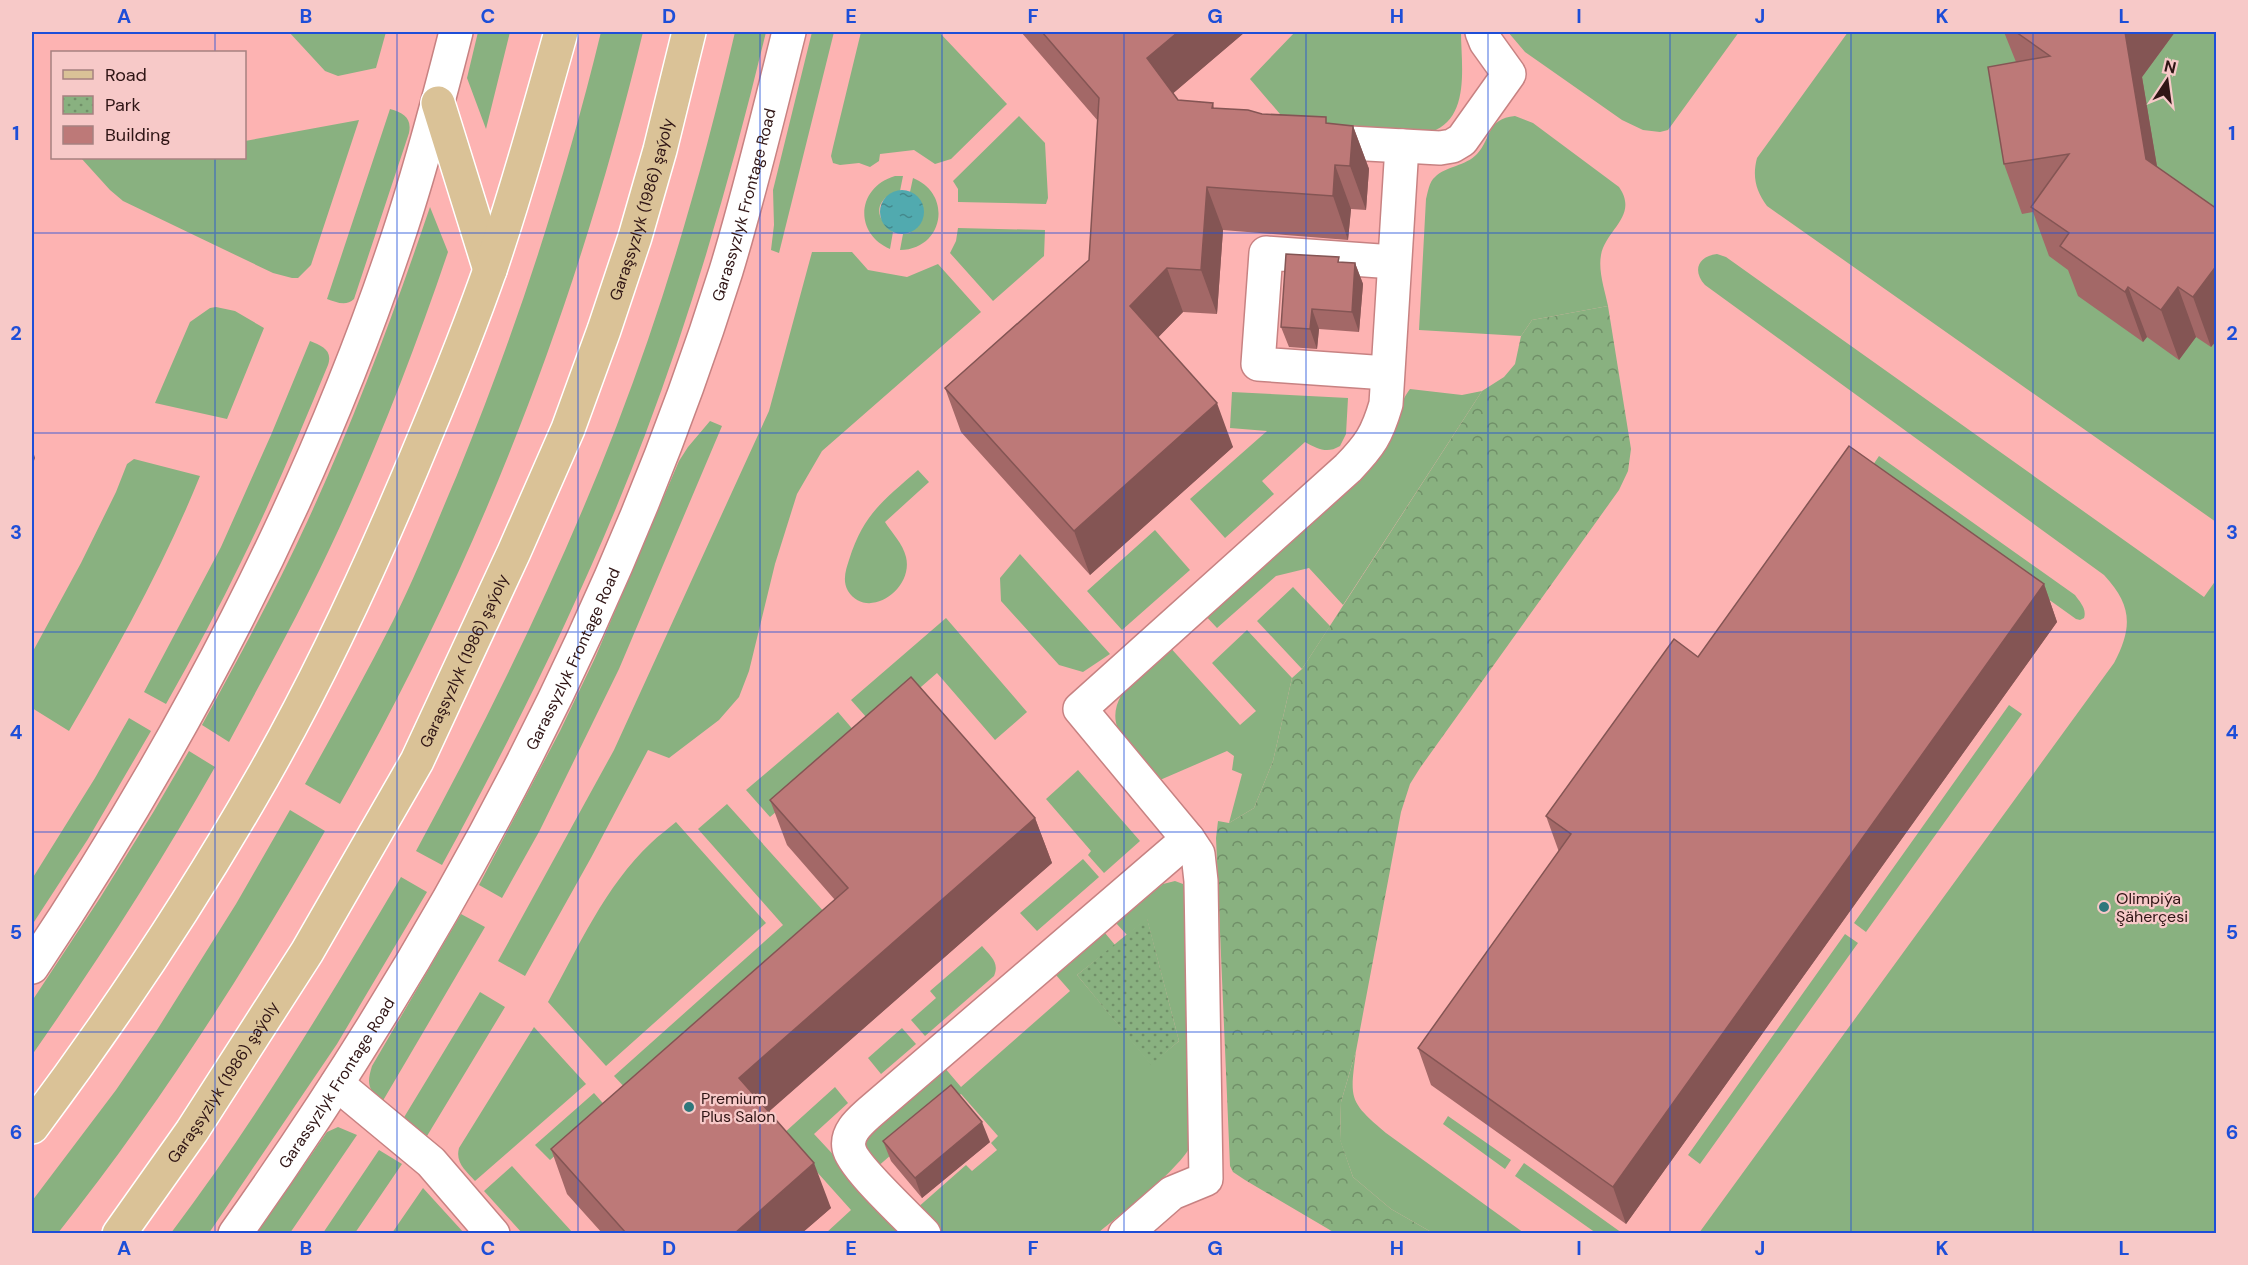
<svg xmlns="http://www.w3.org/2000/svg" width="2248" height="1265" font-family="'DM Sans',sans-serif">
<style>
.grass{fill:#89b180}
.forest{fill:url(#forest-crowns)}
.park{fill:url(#park-dots)}
.water{fill:url(#water-ripples)}
.lines{fill:none;stroke-linecap:round;stroke-linejoin:round}
.minor-casing{stroke:#c78282;stroke-width:36}
.primary-casing{stroke:#fff;stroke-width:36}
.minor{stroke:#fff;stroke-width:33}
.primary{stroke:#dac297;stroke-width:33}
.wall{fill:#a36867}
.shaded-wall{fill:#845554}
.building{fill:#bd7978;stroke:#845554;stroke-width:1.5}
.grid{fill:none;stroke:#1d4ed8;stroke-width:1.5;stroke-opacity:0.55}
.poi-dot{fill:#2e777b;stroke:#f7c9c8;stroke-width:2}
.labels{text-anchor:middle;dominant-baseline:central;stroke-width:4.5;stroke-linejoin:round;paint-order:stroke}
.street-label{font-size:16px;fill:#2f1515;stroke:#f7c9c8}
.poi-label{font-size:16px;fill:#2f1515;stroke:#f7c9c8;text-anchor:start}
.neatline{fill:none;stroke:#1d4ed8;stroke-width:2}
.grid-label{font-size:20px;text-anchor:middle;font-weight:bold;fill:#1d4ed8}
</style>
<defs>
<pattern id="forest-crowns" width="20" height="18" patternUnits="userSpaceOnUse" patternTransform="scale(1.5)"><rect width="20" height="18" fill="#89b180"/><path d="M2 6a3 3 0 1 1 6 0M12 15a3 3 0 1 1 6 0" fill="none" stroke="#708f68"/></pattern>
<pattern id="park-dots" width="8" height="8" patternUnits="userSpaceOnUse" patternTransform="scale(1.5)"><rect width="8" height="8" fill="#89b180"/><path d="M2 2h.1M6 6h.1" fill="none" stroke="#708f68" stroke-width="1.8" stroke-linecap="round"/></pattern>
<pattern id="water-ripples" width="26" height="14" patternUnits="userSpaceOnUse" patternTransform="scale(1.5)"><rect width="26" height="14" fill="#51aaaf"/><path d="M2 4q2-2 4 0t4 0M15 11q2-2 4 0t4 0" fill="none" stroke="#44898d"/></pattern>
</defs>
<rect width="100%" height="100%" fill="#fdb3b2"/>
<path class="grass" d="M289,32H386L376,68L338,76L325,71Z
M478,32H510L486,129L467,78Z
M601,32H643C577,306 479,559 340,804L305,784C335,730 365,676 393,621C417,573 436,524 457,475C516,331 564,184 601,32Z
M735,32H766C733,168 695,303 645,435C589,583 518,726 442,865L416,851C491,713 560,572 617,425C666,298 704,165 735,32Z
M812,32H834L779,253L771,250L774,225L773,190Z
M861,32H939L1007,104L951,159L935,164L914,150L880,154L879,161L870,167L859,163L840,165L833,163L831,156L833,147Z
M1295,32H1461C1461,65 1471,118 1431,132L1292,121L1280,114L1250,79Z
M1508,32H1739L1668,130L1660,132L1643,130L1622,120L1525,52Z
M1848,32H2216V522L1767,206C1756,191 1752,177 1757,158Z
M390,109C404,113 412,118 409,133L354,299C346,307 336,302 327,299Z
M1019,116L1045,143L1048,198L1046,204L958,202V189L953,181Z
M1515,116L1533,123L1619,187C1639,216 1606,229 1601,255C1598,271 1605,291 1608,306L1532,320L1521,336L1419,330L1426,199C1428,192 1429,182 1435,177C1446,166 1466,166 1477,154C1492,138 1486,119 1515,116Z
M359,120L311,265L298,278H292L273,273L123,201L110,190L81,158H244L245,141Z
M895,176H903L900,191C889,193 876,202 880,216C882,222 889,227 893,232L890,249C853,233 857,187 895,176Z
M913,178C953,194 944,249 900,250L903,234L910,233L923,207L916,196L910,192Z
M430,207L448,252C409,367 364,481 310,589C284,641 256,691 229,742L202,725C239,657 276,590 308,520C355,418 394,313 430,207Z
M958,228L1045,230L1044,256L993,301L950,253L956,241Z
M812,252H852L868,270L907,277L938,264L981,312L822,451L797,494L775,564L749,671L739,697L719,720L669,758L648,750L592,856L525,976L498,961L614,750L769,411Z
M1717,254L1726,257L2204,597L2216,580V1233H1699L2114,663C2133,627 2132,605 2104,575L1705,285C1692,271 1698,256 1717,254Z
M216,307L235,311L264,328L227,419L155,403L190,322L210,308Z
M310,341C322,346 333,350 328,365C301,430 274,495 243,558C219,608 193,656 166,704L144,692L221,547L271,435Z
M1410,389L1462,395L1482,391L1343,605L1309,568L1276,576L1217,628L1204,614L1383,453C1396,431 1395,409 1410,389Z
M1232,392L1348,398L1346,434L1340,446C1327,454 1318,449 1305,442L1262,481L1274,494L1225,538L1190,499L1267,431L1230,428Z
M710,421L722,426L619,669L540,830L502,898L479,885L560,731L595,658L679,461L688,447Z
M1879,456L2075,595C2080,602 2087,609 2084,618L2080,620L2076,619L1869,471Z
M134,459L200,476C164,565 117,649 69,731L32,708V653L81,563L116,492L127,464Z
M918,470L929,482L885,522C892,533 903,544 906,557C914,590 867,621 848,591C842,581 846,569 849,560C864,513 883,501 918,470Z
M1155,530L1190,570L1122,630L1087,591Z
M1020,554L1110,654L1083,672L1059,665L1001,601L1000,578Z
M1293,587L1330,626L1302,669L1257,621Z
M946,618L1027,712L995,740L937,673L875,727L851,700Z
M1247,630L1292,678L1273,761L1254,808L1229,823L1242,774L1232,770L1234,756L1227,751L1160,780C1150,769 1123,740 1118,729C1104,696 1148,665 1168,645L1240,725L1256,711L1212,663Z
M2009,705L2022,714L1866,932L1854,923Z
M838,712L861,739L770,817L746,790Z
M129,718L151,731L88,839L32,925V879L95,778Z
M189,751L215,767C159,866 97,962 32,1055V1001L100,898L154,811Z
M1078,770L1140,841L1104,873L1088,855L1091,851L1046,799Z
M727,804L844,934L628,1091L614,1076L783,925L698,829Z
M290,810L325,831C244,972 159,1106 58,1233H32V1201L116,1090L157,1030L236,904Z
M676,822L766,923L606,1066L548,1002C578,948 605,886 651,843C659,835 668,829 676,822Z
M1083,859L1099,877L1037,931L1020,913Z
M401,877L427,892L337,1044L209,1233H171C256,1120 329,999 401,877Z
M1175,881L1183,884L1185,889L1192,1144C1178,1171 1123,1212 1098,1233H939L916,1209L966,1165L972,1171L997,1150L991,1143L998,1136L961,1094L876,1168L864,1142L867,1136L944,1067L961,1087L1070,991L1056,975L1105,933L1115,945L1077,975L1151,1064L1179,1041L1147,919L1127,935L1116,923L1163,884Z
M461,914L485,927L381,1104C369,1088 366,1085 372,1066Z
M1845,934L1858,943L1700,1164L1688,1155Z
M982,946C990,956 1000,962 994,976L925,1036L911,1020L936,998L930,991Z
M480,992L505,1007L427,1136L403,1119Z
M534,1027L586,1084L475,1181C466,1171 455,1163 459,1148Z
M902,1028L916,1044L881,1074L868,1058Z
M1356,1051C1350,1099 1348,1101 1386,1133L1524,1233H1433L1391,1209L1353,1177L1340,1140L1341,1102Z
M835,1087L848,1103L814,1134L906,1233H826L851,1210L783,1134Z
M594,1093L608,1109L550,1160L535,1145Z
M1448,1116L1511,1160L1505,1169L1443,1124Z
M338,1127L357,1135L290,1233H257L327,1132Z
M379,1150L402,1164L355,1233H323Z
M1524,1163L1622,1233H1596L1515,1176Z
M512,1166L573,1233H522L484,1191Z
M423,1188L464,1233H392Z"/>
<path class="forest" d="M1608,306L1631,449L1628,471L1619,490L1420,768L1410,784L1401,812L1356,1051L1341,1102L1340,1139L1353,1177L1391,1209L1433,1233H1335L1245,1180L1233,1172L1230,1166L1216,838L1218,821L1229,823L1254,808L1273,761L1292,678L1302,669L1482,391L1504,377L1515,364L1521,336L1532,320Z"/>
<path class="park" d="M1147,918L1179,1041L1151,1065L1077,975Z"/>
<path class="water" d="M880 212a22 22 0 1 1 44 0a22 22 0 1 1-44 0Z"/>
<g class="lines">
<defs>
<g id="minor">
<path d="M1313,141L1440,148L1452,146L1462,140L1509,74L1486,42L1482,32"/>
<path d="M1387,373L1258,364L1266,253L1394,262"/>
<path d="M32,967C180,746 310,499 395,246C419,176 438,103 456,32"/>
<path d="M337,1084L431,1162L493,1234"/>
<path id="s1" d="M235,1234C445,938 617,617 726,271C750,192 769,112 789,32"/>
<path d="M924,1234C909,1218 852,1166 849,1148C846,1133 859,1122 869,1113L1188,839L1080,709L1348,468C1370,445 1377,435 1386,404L1402,146"/>
<path d="M1125,1234L1172,1193L1206,1179L1201,881L1198,854L1188,839"/>
</g>
<g id="primary">
<path d="M438,103L490,270"/>
<path d="M32,1127C115,1016 193,899 262,778C325,668 378,551 426,434C449,379 471,324 491,267C517,190 539,111 561,32"/>
<path id="s2" d="M119,1234L192,1131L307,952L417,761L514,552L568,429L604,330L635,237L660,150L689,32"/>
</g>
</defs>
<use href="#minor" class="minor-casing"/>
<use href="#primary" class="primary-casing"/>
<use href="#minor" class="minor"/>
<use href="#primary" class="primary"/>
</g>
<path class="wall" d="M1021,32H1245L1173,93L1178,100L1213,103L1214,108L1328,124L1353,126L1369,169L1366,210L1351,209L1348,240L1223,230L1217,314L1183,312L1158,337L1233,447L1090,575L961,432L945,388L1089,260L1098,121Z
M2004,32H2175L2142,77L2157,167L2217,209V340L2211,347L2196,337L2179,360L2147,337L2143,342L2078,296L2068,270L2049,256L2033,212L2022,214L2004,164L2016,62Z
M1341,263H1355L1363,284L1359,332L1319,329L1317,349L1289,347L1281,327Z
M2044,584L2057,622L1626,1224L1431,1085L1418,1048L1559,852L1546,816L1698,657Z
M770,800L1035,818L1052,863L769,1111L831,1208L802,1233H602L567,1194L551,1149L835,900L787,845Z
M883,1141L990,1142L922,1198L891,1161Z"/>
<path class="shaded-wall" d="M1178,32H1245L1163,102L1147,58Z
M2125,32H2175L2142,77L2164,208L2146,159Z
M1353,126L1369,169L1366,210L1350,166Z
M1335,165L1351,209L1348,240L1333,196Z
M1207,187L1223,230L1217,314L1201,270Z
M1355,263L1363,284L1359,332L1352,312Z
M2217,265V340L2211,347L2193,297Z
M1167,268L1183,312L1146,350L1130,306Z
M2128,287L2147,337L2143,342L2125,292Z
M2178,287L2196,337L2179,360L2161,310Z
M1312,309L1319,329L1317,349L1310,329Z
M1217,403L1233,447L1090,575L1074,531Z
M32,448L35,458L32,466Z
M2044,584L2057,622L1626,1224L1613,1187Z
M1035,818L1052,863L756,1123L739,1078Z
M982,1122L990,1142L922,1198L915,1178Z
M814,1163L831,1208L802,1233H735Z"/>
<path class="building" d="M1042,32H1178L1147,58L1178,100L1213,103L1212,108L1248,110L1262,114L1326,117V123L1353,126L1350,166L1335,165L1333,196L1207,187L1201,270L1167,268L1130,306L1217,403L1074,531L945,388L1089,260L1099,98Z
M2016,32H2125L2146,159L2217,209V265L2193,297L2178,287L2161,310L2128,287L2125,292L2060,246L2069,233L2031,207L2069,154L2004,164L1988,67L2050,56Z
M1286,254L1339,257L1338,262L1355,263L1352,312L1312,309L1310,329L1281,327Z
M1849,446L2044,584L1613,1187L1418,1048L1571,834L1546,816L1674,639L1698,657Z
M911,677L1035,818L739,1078L814,1163L735,1233H626L551,1149L848,888L770,800Z
M951,1085L982,1122L915,1178L883,1141Z"/>
<path class="grid" d="M215,32V52M397,32V1234M578,32V1234M760,32V1234M942,32V1234M1124,32V1234M1306,32V1234M1488,32V1234M1670,32V1234M1851,32V1234M2033,32V1234M215,158V1234M32,233H2216M32,433H2216M32,632H2216M32,832H2216M32,1032H2216"/>
<g class="poi-dot">
<circle cx="2104" cy="907" r="6"/>
<circle cx="689" cy="1107" r="6"/>
</g>
<g class="labels">
<g class="street-label">
<text stroke="none"><textPath href="#s1" startOffset="1154">Garassyzlyk Frontage Road</textPath></text>
<text stroke="none"><textPath href="#s2" startOffset="1156">Garaşsyzlyk (1986) şaýoly</textPath></text>
<text stroke="none"><textPath href="#s1" startOffset="668">Garassyzlyk Frontage Road</textPath></text>
<text stroke="none"><textPath href="#s2" startOffset="670">Garaşsyzlyk (1986) şaýoly</textPath></text>
<text stroke="none"><textPath href="#s2" startOffset="184">Garaşsyzlyk (1986) şaýoly</textPath></text>
<text stroke="none"><textPath href="#s1" startOffset="182">Garassyzlyk Frontage Road</textPath></text>
</g>
<g class="poi-label">
<text x="2116" y="898">Olimpiýa<tspan x="2116" dy="18">Şäherçesi</tspan></text>
<text x="701" y="1098">Premium<tspan x="701" dy="18">Plus Salon</tspan></text>
</g>
</g>
<rect width="2248" height="1265" fill="none" stroke="#f7c9c8" stroke-width="66"/>
<rect x="51" y="51" width="195" height="108" fill="#f7c9c8" stroke="#a78180" stroke-width="1.5"/>
<rect x="63" y="70" width="30" height="9" fill="#dac297" stroke="#a78180" stroke-width="1.5"/>
<text x="105" y="81" font-size="18" fill="#2f1515">Road</text>
<rect x="63" y="96" width="30" height="18" fill="url(#park-dots)" stroke="#a78180" stroke-width="1.5"/>
<text x="105" y="111" font-size="18" fill="#2f1515">Park</text>
<rect x="63" y="126" width="30" height="18" fill="#bd7978" stroke="#a78180" stroke-width="1.5"/>
<text x="105" y="141" font-size="18" fill="#2f1515">Building</text>
<g transform="translate(2167 81) rotate(13)" stroke="#f7c9c8" stroke-width="4.5" paint-order="stroke">
<path d="M0-4.5L10 22L0 15L-10 22Z" fill="#2f1515"/>
<text y="-9" font-size="16" font-weight="bold" text-anchor="middle" fill="#2f1515">N</text>
</g>
<rect x="33" y="33" width="2182" height="1199" class="neatline"/>
<g class="grid-label">
<text x="124" y="23">A</text>
<text x="306" y="23">B</text>
<text x="488" y="23">C</text>
<text x="669" y="23">D</text>
<text x="851" y="23">E</text>
<text x="1033" y="23">F</text>
<text x="1215" y="23">G</text>
<text x="1397" y="23">H</text>
<text x="1579" y="23">I</text>
<text x="1760" y="23">J</text>
<text x="1942" y="23">K</text>
<text x="2124" y="23">L</text>
<text x="16" y="140">1</text>
<text x="2232" y="140">1</text>
<text x="16" y="340">2</text>
<text x="2232" y="340">2</text>
<text x="16" y="539">3</text>
<text x="2232" y="539">3</text>
<text x="16" y="739">4</text>
<text x="2232" y="739">4</text>
<text x="16" y="939">5</text>
<text x="2232" y="939">5</text>
<text x="16" y="1139">6</text>
<text x="2232" y="1139">6</text>
<text x="124" y="1255">A</text>
<text x="306" y="1255">B</text>
<text x="488" y="1255">C</text>
<text x="669" y="1255">D</text>
<text x="851" y="1255">E</text>
<text x="1033" y="1255">F</text>
<text x="1215" y="1255">G</text>
<text x="1397" y="1255">H</text>
<text x="1579" y="1255">I</text>
<text x="1760" y="1255">J</text>
<text x="1942" y="1255">K</text>
<text x="2124" y="1255">L</text>
</g>
</svg>
